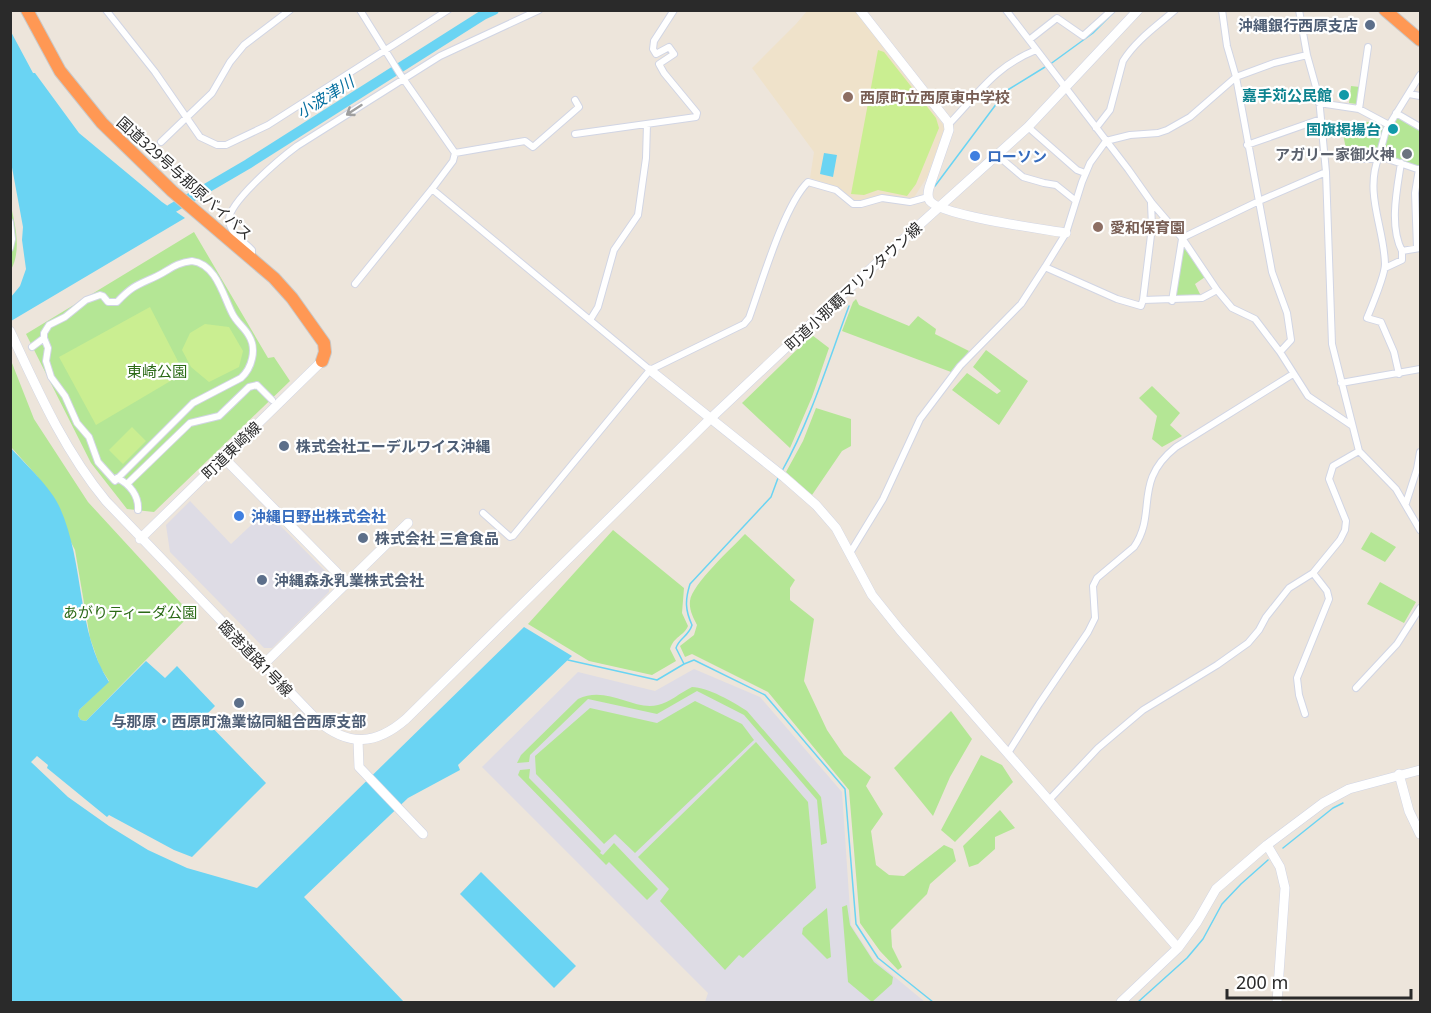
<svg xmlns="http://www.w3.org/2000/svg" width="1431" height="1013" font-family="'Noto Sans','Noto Sans JP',sans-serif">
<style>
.industrial{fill:#dedce5}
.education{fill:#efe2ca}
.green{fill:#b4e695}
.pitch{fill:#caee91}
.water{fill:#6ad4f3}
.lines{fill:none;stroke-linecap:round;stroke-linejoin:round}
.stream{stroke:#6ad4f3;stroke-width:1.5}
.river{stroke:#6ad4f3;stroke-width:10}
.street-casing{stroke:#d1d5e4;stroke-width:8}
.secondary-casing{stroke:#d1d5e4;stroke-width:10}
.highway-casing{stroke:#c8c8c8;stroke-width:14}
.street{stroke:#fff;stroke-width:6}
.secondary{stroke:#fff;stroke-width:9}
.highway{stroke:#ff9854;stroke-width:12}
.oneway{stroke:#9f9f9f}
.service-dot{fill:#5c6f8a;stroke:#fff;stroke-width:2}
.culture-dot{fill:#0f9aa8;stroke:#fff;stroke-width:2}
.education-dot{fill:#8d6e63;stroke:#fff;stroke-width:2}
.worship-dot{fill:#6b7280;stroke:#fff;stroke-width:2}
.shop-dot{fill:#3f7fe0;stroke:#fff;stroke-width:2}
.labels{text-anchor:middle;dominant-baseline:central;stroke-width:4.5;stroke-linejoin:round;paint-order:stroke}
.service-label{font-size:15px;font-weight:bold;fill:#4e5e75;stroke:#fff;text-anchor:start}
.culture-label{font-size:15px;font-weight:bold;fill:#0d838f;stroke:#fff;text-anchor:end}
.education-label{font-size:15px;font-weight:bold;fill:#785e54;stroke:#fff;text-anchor:start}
.worship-label{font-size:15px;font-weight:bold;fill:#5b616d;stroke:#fff;text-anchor:end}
.shop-label{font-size:15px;font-weight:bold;fill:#366cbe;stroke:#fff;text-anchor:start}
.street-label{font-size:15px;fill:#2a2a2a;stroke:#fff}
.park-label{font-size:15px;fill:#2b6a17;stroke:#fff}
.water-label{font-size:16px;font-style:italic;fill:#0871a0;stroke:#fff}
</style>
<rect width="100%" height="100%" fill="#ede5db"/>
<path class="industrial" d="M190,501L231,544L266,511L329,575V592L272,648H264L170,552L166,525Z
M694,669L760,697L842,792L851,925L873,959L925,1002H705L708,993L482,767L578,672L655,691Z"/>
<path class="education" d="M807,11H855L945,127L927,177L913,199L860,202L851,200L836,187L810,178L814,152L752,68L796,24Z"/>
<path class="green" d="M1351,86L1360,87L1357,104L1349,103Z
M1398,116L1420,128V167L1386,156L1383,153L1388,135Z
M1372,118L1384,128L1377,155L1375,157C1365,155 1357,159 1347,154L1342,129L1360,122H1370Z
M10,202C15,224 22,249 11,270Z
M194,232L268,358L274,357L290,381L154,512L127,509L91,463L26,334Z
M1185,249L1205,277L1195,284L1201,296L1173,299L1182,250Z
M856,299L859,305L909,326L918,316L936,329L935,334L969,351L951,372L842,331L853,302Z
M812,335L829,348L812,397L790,448L742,403Z
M986,350L1028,381L999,425L952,390L967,373L997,394L1001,391L973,367Z
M10,358L34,419L88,502L191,614L86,721L81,720L78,716L79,710L109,681L100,667L90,638L75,550L37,476L11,447Z
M1152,386L1180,413L1170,425L1182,436L1162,447L1152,439L1157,416L1139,398Z
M816,408L851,419V446L842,451L812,495L786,472L803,441Z
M613,530L684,588L682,613L688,626C684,636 674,636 670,649L676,661L652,675L589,661L528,624Z
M1371,532L1396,547L1385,562L1361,549Z
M745,534L795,580L790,588V600L814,619L804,681L827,730L844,755L871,777L866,786L883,814L871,831L876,865L889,875L904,876L944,845L953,849L956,861L930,884L927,894L891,930L892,947L902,967L898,970L880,951L860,923L849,790L768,692L692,654L685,657L680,646L694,635L697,625C693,617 689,610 690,601C692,584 732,548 745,534Z
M1380,582L1416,602L1404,623L1367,604Z
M692,687C707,687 734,702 747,711L817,792L821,797L827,843L821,845L817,800L744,715L697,691L657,714L588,699L530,755L529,762L517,763L521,755L578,699C607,685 633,711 658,705C669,703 681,692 692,687Z
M695,701L742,724L754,740L635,853L615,834L604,844L536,774L535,756L590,708L657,723Z
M951,711L972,739L950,777L933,816L894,768Z
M756,742L808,802L816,888L743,958L739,955L725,970L660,901L669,889L638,857Z
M981,755L1002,765L1013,782L955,842L941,830Z
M530,769L529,778L601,851L600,853L603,855L614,843L658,889L647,900L609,862L606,865L518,775L520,770Z
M1000,810L1015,828L995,837V849L978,864L969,867L963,846Z
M847,905L850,925L874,962L893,977L892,984L872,1002L848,982L842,907Z
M827,908L831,957L827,959L802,934L803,928Z"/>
<path class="pitch" d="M878,50L884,52L936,118L939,128L916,184L907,196L878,190L864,195L851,194Z
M150,307L184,373L96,425L59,357Z
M205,324L229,327L243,351L239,367L209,382L191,367L182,350L190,333Z
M132,427L146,441L123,464L109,450Z"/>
<path class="water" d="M10,30L33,73H35L79,133L162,202L185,218L11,321V297L20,286L26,269L22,240L23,227L11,162Z
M824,153L837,155L833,177L820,174Z
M10,447C26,465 51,487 60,508C85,564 76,630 109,682L79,710L78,716L81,720L86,721L146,661L165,678L177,666L215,706L203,718L266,783L192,857L174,850L109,815L107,817L47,768L48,765L37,756L31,762L68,797L109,826L148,850L187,868L257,888L524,627L572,656L458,765L460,770L408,798L304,897L404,1002H11Z
M481,872L576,966L554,988L460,894Z"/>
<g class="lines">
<path class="stream" d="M1049,65L1093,33L1116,10
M935,186L1006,91L1045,67
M782,471C811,419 828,362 849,306
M568,660L657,680L684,664L676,648C679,638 689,636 692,625C685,610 685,600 690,584L771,497L778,478
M684,664L694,660L765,695L845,789L856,924L878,958L933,1002
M1283,848L1333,808L1343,803
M1138,1002L1187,958L1203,939L1222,904L1241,884L1268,860"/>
<path class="river" d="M171,209L248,164L483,15L494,10"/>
<defs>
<path id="street" d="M106,10L155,72L200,137L217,145H226L268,125L448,10
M1006,10L1128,169L1152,203L1182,238L1217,290L1232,308L1255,319L1280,352L1308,396L1351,425
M1222,10L1227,46L1236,77L1272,272L1287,313L1291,340L1280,352
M1029,40L1057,18L1083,36L1112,10
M1420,75L1386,130L1379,156L1420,170
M1409,94L1420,96
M1319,103L1359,109L1389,125
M1359,109L1368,47
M1396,113L1420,127
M949,124C979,93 994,67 1036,50
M1028,127L1077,170L1085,173
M1096,128L1110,110L1123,61C1136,40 1157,26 1175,10
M575,134L696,117L697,113L664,73L659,64L674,54L669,47L656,54L653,49L654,41L674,10
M161,142L212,93L230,62L244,45L290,10
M1247,145L1321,119
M455,153L525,141L533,147L579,107L575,100
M997,155L1023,177L1044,183L1056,185L1076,201
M1379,156C1364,193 1384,227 1385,264C1385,275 1372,306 1367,318L1381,322L1394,352L1399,374
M1355,159H1375L1379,157
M1401,163C1397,189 1389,226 1402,251
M432,189L650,370
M10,222L12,239L10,248
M1182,238L1259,201L1326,172
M1417,248L1415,193L1419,169
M252,259V250C244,242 230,233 229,221C227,203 282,157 297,146L440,56L539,10
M192,261C216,264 223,295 232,313C236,322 245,328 249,336C257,349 252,368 241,378L193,403L115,481L98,462L89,437L77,423L65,396L51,377L46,361L48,348L44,338V333L49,325L65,317L86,300L100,295L103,296L108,302H117C133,285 138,285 157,276C171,269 175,263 192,261Z
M1045,267L1117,299L1141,306L1143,300L1202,298L1217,290
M1385,268L1402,260V251L1420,248
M355,284L432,189L453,161L455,153L400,74L360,10
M1143,300L1152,227L1151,203
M1172,301L1182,239
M590,320L598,307L614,250L638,215L646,158L647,124
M32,347L44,338
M1341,383L1420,369
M1359,451L1396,489L1420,530
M117,478C130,484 139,496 138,510
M127,484L190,423L219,416L249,387L257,385L272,400
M1406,503L1417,469L1420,452
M483,513L510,537L513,536L650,370L744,324L749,318C761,285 784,205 808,182L836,190L853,204H861L882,198L910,202L928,197
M850,553L883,499L920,419L960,366L1021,304L1045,267L1066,233L1082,182L1090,163L1106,141L1130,135L1158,133L1167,130L1190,117L1236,77L1274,63L1307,55
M1356,688L1397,644L1420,608
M1305,714L1299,695L1297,678L1329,599L1327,591L1313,573
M1008,753L1039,704L1088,632L1095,618L1093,586L1097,578L1134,547C1158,512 1132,482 1176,447L1293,374
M1049,800L1098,748L1143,710L1217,665L1248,643L1259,630L1266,617L1289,588L1313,573L1340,540L1345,530L1346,521L1329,479L1333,466L1359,451L1332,344L1326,172L1319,98L1307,55L1299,10"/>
<path id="secondary" d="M860,10L948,122L949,130L929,188C928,192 927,197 930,201C942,216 1043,229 1066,233
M10,331C38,391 64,450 106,501L318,721C349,747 376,745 406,719L711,418L846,291L1028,127L1138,10
M650,370L784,477L816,505L836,528L872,595L900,630L1178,948
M223,457L347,583
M140,539L322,361
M263,665L408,523
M358,740L359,767L423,834
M1399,774L1409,811L1420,834
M1267,845L1280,867L1285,888L1277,1002
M1121,1002L1178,948L1197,922L1216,889L1267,845L1323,803L1349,789L1420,770"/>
<path id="highway" d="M27,10L60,71L102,123L172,191L274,278L292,298L324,343L325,352L322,361
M1385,10L1420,40"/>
</defs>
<use href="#street" class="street-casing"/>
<use href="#secondary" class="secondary-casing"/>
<use href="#highway" class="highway-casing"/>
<use href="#street" class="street"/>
<use href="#secondary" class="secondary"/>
<use href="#highway" class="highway"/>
</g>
<defs><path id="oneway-shaft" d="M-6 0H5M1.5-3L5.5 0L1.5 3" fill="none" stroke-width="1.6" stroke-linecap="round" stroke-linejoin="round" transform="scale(1.5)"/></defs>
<use class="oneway" href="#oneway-shaft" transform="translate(354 110) rotate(147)"/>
<g class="service-dot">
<circle cx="1370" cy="25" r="6"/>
<circle cx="284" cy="446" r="6"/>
<circle cx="363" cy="538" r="6"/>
<circle cx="262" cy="580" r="6"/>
<circle cx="239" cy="703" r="6"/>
</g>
<g class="culture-dot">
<circle cx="1344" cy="95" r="6"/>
<circle cx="1393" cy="129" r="6"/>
</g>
<g class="education-dot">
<circle cx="848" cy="97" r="6"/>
<circle cx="1098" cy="227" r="6"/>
</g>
<circle class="worship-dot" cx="1407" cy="154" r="6"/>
<g class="shop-dot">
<circle cx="975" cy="156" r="6"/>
<circle cx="239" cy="516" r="6"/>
</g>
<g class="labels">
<g class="service-label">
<text x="1358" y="25" text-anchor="end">沖縄銀行西原支店</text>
<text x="296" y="446">株式会社エーデルワイス沖縄</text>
<text x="375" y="538">株式会社 三倉食品</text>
<text x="274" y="580">沖縄森永乳業株式会社</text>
<text x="239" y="721" text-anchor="middle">与那原・西原町漁業協同組合西原支部</text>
</g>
<g class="culture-label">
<text x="1332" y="95">嘉手苅公民館</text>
<text x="1381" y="129">国旗掲揚台</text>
</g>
<g class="education-label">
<text x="860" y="97">西原町立西原東中学校</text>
<text x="1110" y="227">愛和保育園</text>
</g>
<g class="worship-label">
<text x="1395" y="154">アガリー家御火神</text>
</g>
<g class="shop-label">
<text x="987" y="156">ローソン</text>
<text x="251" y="516">沖縄日野出株式会社</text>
</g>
<g class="street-label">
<text transform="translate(185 178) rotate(42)">国道329号与那原バイパス</text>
<text transform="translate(853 286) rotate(-43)">町道小那覇マリンタウン線</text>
<text transform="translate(231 450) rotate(-44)">町道東崎線</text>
<text transform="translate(256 658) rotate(46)">臨港道路1号線</text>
</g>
<g class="park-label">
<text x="157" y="371">東崎公園</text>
<text x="130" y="612">あがりティーダ公園</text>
</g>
<g class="water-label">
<text transform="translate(325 97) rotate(-32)">小波津川</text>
</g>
</g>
<rect width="1431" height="1013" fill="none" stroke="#2a2a2a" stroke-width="24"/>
<path d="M1227 989v9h184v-9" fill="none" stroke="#2a2a2a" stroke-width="3"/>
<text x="1236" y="989" font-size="18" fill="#2a2a2a" stroke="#ffffff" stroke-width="4.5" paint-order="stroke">200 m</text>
</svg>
